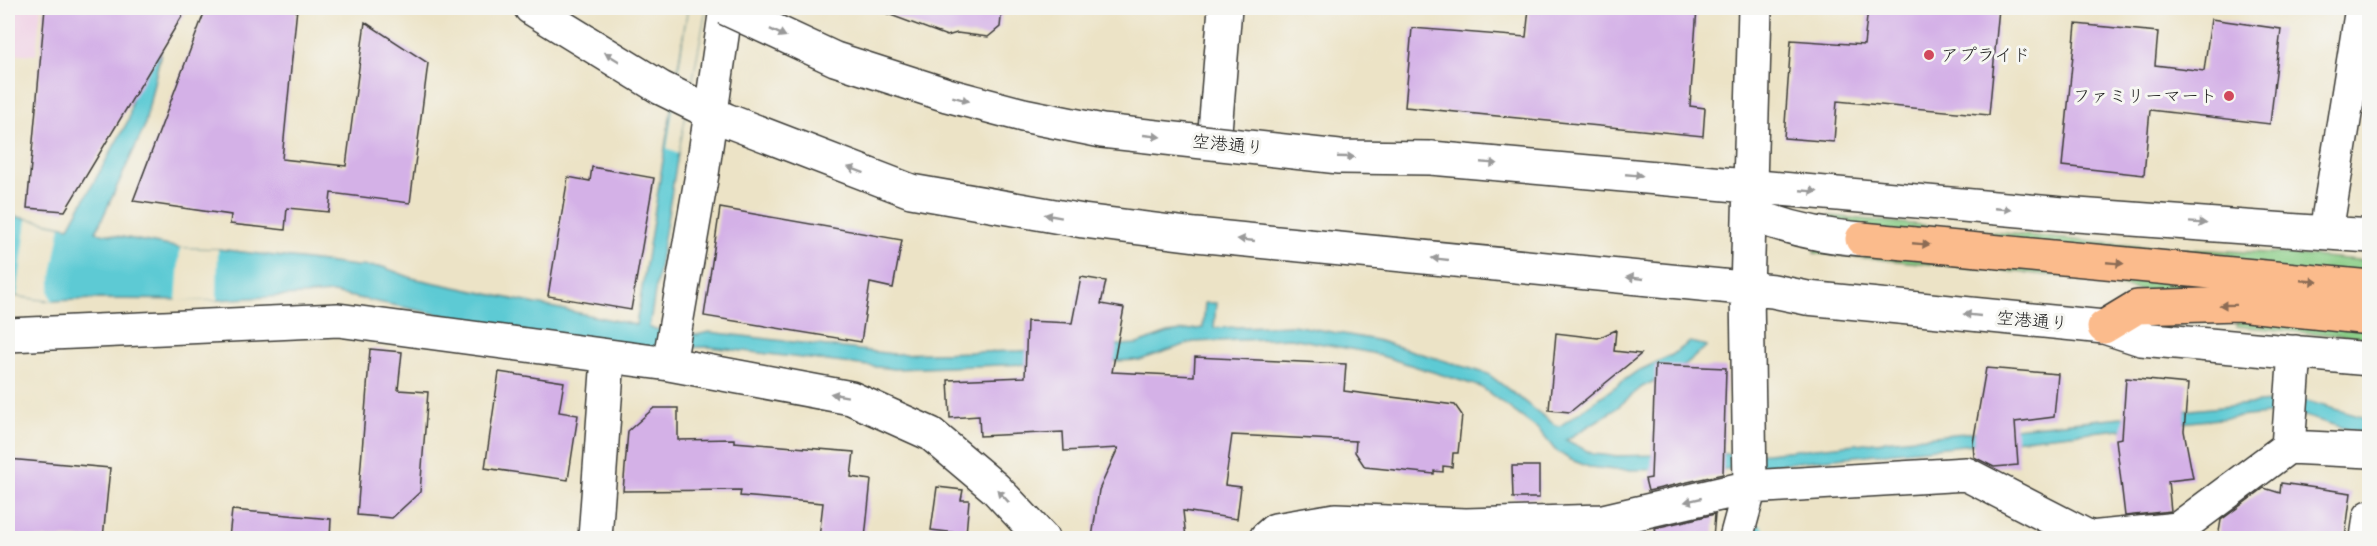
<svg xmlns="http://www.w3.org/2000/svg" width="2377" height="546" font-family="'Architects Daughter','Klee One',sans-serif">
<style>
.built{fill:#f0d0e5}
.green{fill:#89cd86;stroke:#527451;stroke-width:1.5}
.water{fill:#5dcad4;stroke:#3c7378;stroke-width:1.5}
.pier{fill:#ece3c6}
.lines{fill:none;stroke-linecap:round;stroke-linejoin:round}
.stream{stroke:#5dcad4;stroke-width:10}
.building{fill:#d4b1e7}
.minor-casing{stroke:#3b3a36;stroke-width:36}
.highway-casing{stroke:#3b3a36;stroke-width:36}
.minor{stroke:#fff;stroke-width:33}
.highway{stroke:#fbbb8c;stroke-width:33}
.minor-bridge-casing{stroke:#3b3a36;stroke-width:36;stroke-linecap:butt}
.minor-bridge{stroke:#fff;stroke-width:33}
.oneway{fill:#999}
.oneway2{fill:#8c6c54}
.poi-dot{fill:#d1495b;stroke:#f6f6f2;stroke-width:2}
.labels{text-anchor:middle;dominant-baseline:central;stroke-width:6;stroke-linejoin:round;paint-order:stroke}
.poi-label{font-size:18px;fill:#1c1c1c;stroke:#f6f6f2;text-anchor:start}
.street-label{font-size:18px;fill:#1c1c1c;stroke:#f6f6f2}
</style>
<rect width="100%" height="100%" fill="#f6f6f2"/>
<filter id="ink" filterUnits="userSpaceOnUse"><feTurbulence type="fractalNoise" baseFrequency=".0167" numOctaves="2"/><feDisplacementMap in="SourceGraphic" scale="12" xChannelSelector="R" yChannelSelector="G"/><feConvolveMatrix kernelMatrix="1 2 1 2 8 2 1 2 1" color-interpolation-filters="sRGB"/></filter>
<filter id="wash" filterUnits="userSpaceOnUse"><feTurbulence type="fractalNoise" baseFrequency=".008" numOctaves="4" result="noise"/><feDisplacementMap in="SourceGraphic" scale="24" xChannelSelector="R" yChannelSelector="G"/><feGaussianBlur stdDeviation="1.35" result="paint"/><feColorMatrix in="noise" values="0 0 0 0 0 0 0 0 0 0 0 0 0 0 0 0 0 1.4 0 .05"/><feComposite in="paint" operator="in"/></filter>
<g filter="url(#wash)">
<rect width="100%" height="100%" fill="#ece3c6"/>
<path class="built" d="M8,8H41L36,55L8,53Z"/>
<path class="green" d="M1830,216L2144,247L2289,254L2369,261V338L2237,326L2240,294L2142,291L2090,279L1814,253L1829,224Z"/>
<path class="water" d="M145,8H166L160,56L144,128L96,232L180,248L218,249L356,266L383,267L412,278L636,325L688,8H706L678,154L649,328L697,335L709,332L893,354L1020,351L1137,344L1168,333L1203,328L1205,303H1216L1214,328L1293,325L1376,340L1488,374L1555,425L1560,426L1636,372L1672,355L1690,342L1707,346L1681,368L1642,387L1613,411L1566,440L1593,454L1612,456L1767,453L2300,399L2369,419V436L2298,414L2277,413L1728,469L1615,470L1589,467L1569,459L1555,450L1539,430L1481,387L1372,353L1291,338L1193,342L1140,360L894,369L709,347L610,349L333,293L217,300L96,299L52,301L8,295V230L13,216L69,227L129,119Z"/>
<path class="pier" d="M688,8H706L678,154L667,148Z
M27,219L61,226L49,291L52,301L17,296Z
M180,248L218,249L217,300L176,301Z"/>
<g class="lines">
<path class="stream" d="M1755,538L1759,530"/>
</g>
<g id="blocks">
<path class="building" d="M45,8H187L65,211L27,208Z
M206,8H297L282,159L346,166L365,22L428,63L410,203L331,193L329,212L287,208L285,230L230,224L231,215L133,201Z
M877,8H1002L1000,27L988,37L957,33L947,36L877,10Z
M1529,8H1697L1690,106L1705,108L1703,136L1405,107L1412,28L1526,37Z
M1868,8H1999L1989,115L1837,101L1834,142L1784,138L1791,40L1864,45Z
M2211,19L2281,29L2270,124L2150,110L2144,175L2062,166L2076,24L2158,32L2155,65L2204,71Z
M592,167L654,178L631,310L548,296L568,177L590,181Z
M720,208L902,240L893,288L870,283L861,342L704,316Z
M1081,277L1106,281L1101,304L1124,308L1112,372L1194,376L1195,357L1346,364L1344,391L1455,405L1462,415L1458,453H1453L1452,467L1443,466V472L1434,471V474L1365,467L1355,452L1356,441L1232,435L1225,485L1241,487L1237,519L1183,511L1186,538H1092L1099,490L1118,448L1064,451L1063,432L980,436L979,416L950,418L948,380L1025,377L1027,321L1072,323Z
M1616,330L1614,351L1641,354L1570,412L1549,410L1556,333L1598,338Z
M370,349L402,352L398,390L428,392L420,492L392,518L357,515Z
M1655,365L1726,368L1723,474L1648,491L1645,479L1651,478Z
M1986,368L2058,374L2054,417L2015,422L2018,465L1994,467L1974,457L1973,443Z
M499,372L564,382L559,412L578,415L568,480L485,468Z
M2126,378L2188,384L2184,431L2193,478L2168,481L2171,511L2125,516L2116,439L2122,438Z
M654,408H678V440L734,439V442L854,452L851,477L871,480L865,538H819L823,503L740,496L741,490L623,491L628,431Z
M8,459L110,468L103,538H8Z
M1512,466H1539V498H1513Z
M2281,483L2351,493L2345,538H2218L2221,520L2264,488L2280,493Z
M937,487L963,490L961,500H969L966,534L931,530Z
M232,510L331,519L330,538H229Z
M1715,514L1713,538H1657L1655,528Z"/>
</g>
</g>
<g filter="url(#ink)">
<use href="#blocks" fill-opacity="0" stroke="#3b3a36" stroke-width="1.5"/>
<g class="lines">
<defs>
<path id="minor" d="M531,8L661,88L726,120L911,191L1083,221L1196,235L1773,291L1807,298L2104,327L2141,339L2370,359
M1214,143L1225,8
M1431,158L2063,214L2370,236
M1751,190L1756,216C1791,229 1825,237 1862,239
M2326,232L2362,8
M8,335L338,320L669,364L851,398L931,434L995,488L1042,538
M669,364L702,174L726,8
M2288,447L2295,352
M595,538L608,358
M1266,538L1275,530L1335,520L1466,525L1603,521L1750,487L1966,474L2090,538L2178,529L2288,447L2370,451
M1736,538L1750,487L1747,290L1755,8
M2367,538L2370,517"/>
<path id="highway" d="M1862,239L2370,287
M2104,327L2137,307L2238,304L2370,318"/>
</defs>
<use href="#minor" class="minor-casing"/>
<use href="#highway" class="highway-casing"/>
<use href="#minor" class="minor"/>
<use href="#highway" class="highway"/>
<defs>
<path id="minor-bridge" d="M725,8L835,59L947,95L1023,115L1102,131L1339,157L1431,158"/>
</defs>
<use href="#minor-bridge" class="minor-bridge-casing"/>
<use href="#minor-bridge" class="minor-bridge"/>
</g>
<defs><path id="oneway-solid" d="M-6-.8H1V-3.2L6.5 0L1 3.2V.8H-6Z" transform="scale(1.5)"/></defs>
<g class="oneway">
<use href="#oneway-solid" transform="translate(778 33) rotate(25)"/>
<use href="#oneway-solid" transform="translate(612 57) rotate(-148)"/>
<use href="#oneway-solid" transform="translate(961 99) rotate(15)"/>
<use href="#oneway-solid" transform="translate(1152 136) rotate(6)"/>
<use href="#oneway-solid" transform="translate(1346 157) rotate(2)"/>
<use href="#oneway-solid" transform="translate(1489 163) rotate(5)"/>
<use href="#oneway-solid" transform="translate(856 170) rotate(-160)"/>
<use href="#oneway-solid" transform="translate(1634 175) rotate(5)"/>
<use href="#oneway-solid" transform="translate(1809 191) rotate(5)"/>
<use href="#oneway-solid" transform="translate(2003 209) rotate(5)"/>
<use href="#oneway-solid" transform="translate(1053 216) rotate(-170)"/>
<use href="#oneway-solid" transform="translate(2198 223) rotate(4)"/>
<use href="#oneway-solid" transform="translate(1246 240) rotate(-174)"/>
<use href="#oneway-solid" transform="translate(1440 259) rotate(-174)"/>
<use href="#oneway-solid" transform="translate(1635 278) rotate(-174)"/>
<use href="#oneway-solid" transform="translate(1972 315) rotate(-174)"/>
<use href="#oneway-solid" transform="translate(839 395) rotate(-170)"/>
<use href="#oneway-solid" transform="translate(1003 496) rotate(-133)"/>
<use href="#oneway-solid" transform="translate(1693 500) rotate(167)"/>
</g>
<g class="oneway2">
<use href="#oneway-solid" transform="translate(1921 244) rotate(5)"/>
<use href="#oneway-solid" transform="translate(2115 263) rotate(5)"/>
<use href="#oneway-solid" transform="translate(2309 281) rotate(5)"/>
<use href="#oneway-solid" transform="translate(2228 305) rotate(179)"/>
</g>
</g>
<g class="poi-dot">
<circle cx="1929" cy="55" r="6"/>
<circle cx="2229" cy="96" r="6"/>
</g>
<g class="labels">
<g class="poi-label">
<text x="1941" y="55">アプライド</text>
<text x="2217" y="96" text-anchor="end">ファミリーマート</text>
</g>
<g class="street-label">
<text transform="translate(1228 145) rotate(6)">空港通り</text>
<text transform="translate(2032 321) rotate(5)">空港通り</text>
</g>
</g>
<rect width="2377" height="546" fill="none" stroke="#f6f6f2" stroke-width="30"/>
</svg>
